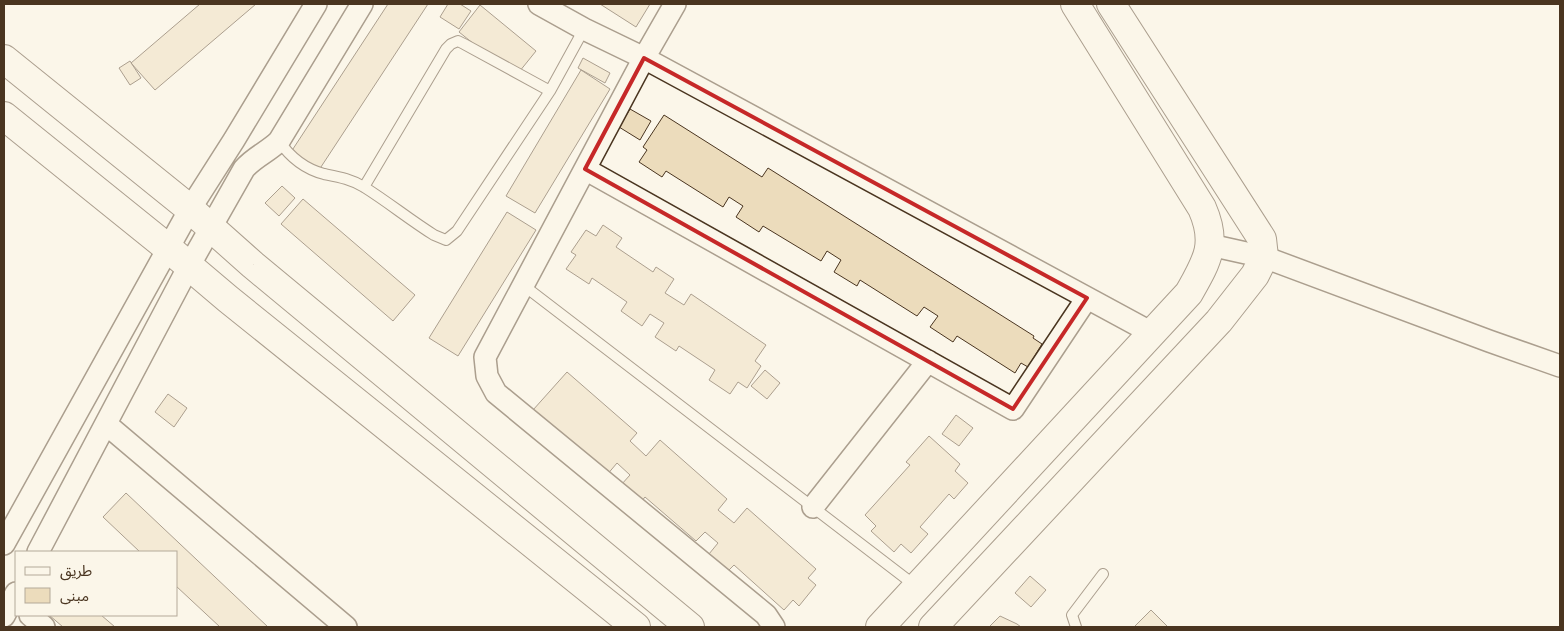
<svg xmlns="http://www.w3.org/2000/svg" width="1564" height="631" font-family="'Source Serif 4','Noto Sans Arabic',serif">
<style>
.building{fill:#ecdcbc;stroke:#4a3520}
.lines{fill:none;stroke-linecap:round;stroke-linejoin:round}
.lane-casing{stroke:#4a3520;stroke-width:12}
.street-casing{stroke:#4a3520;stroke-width:24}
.secondary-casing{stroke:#4a3520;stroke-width:30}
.lane{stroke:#fbf6e9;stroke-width:10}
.street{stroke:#fbf6e9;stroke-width:21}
.secondary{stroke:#fbf6e9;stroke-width:28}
.marked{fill:none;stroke:#c62828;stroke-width:4;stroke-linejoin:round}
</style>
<rect width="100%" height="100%" fill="#fbf6e9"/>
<path class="building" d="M200,4H256L155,90L131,63Z
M388,4H428L317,173L289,155Z
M448,4H460L471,11L459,29L440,17Z
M600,4H650L636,27Z
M480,5L536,51L515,77L459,32Z
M583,58L610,73L605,83L578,68Z
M130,61L141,78L130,85L119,68Z
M581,70L610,89L535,213L506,196Z
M630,109L651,121L640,140L619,127Z
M664,115L762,177L768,168L1034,336L1033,338L1042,344L1028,367L1021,363L1015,373L957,336L953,342L930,327L938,316L924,307L917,316L860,280L857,286L834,272L841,260L827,251L821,261L763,226L759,232L736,217L743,206L729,197L723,207L666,171L662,177L639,162L647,150L643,147Z
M282,186L295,198L279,216L265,203Z
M303,199L415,295L393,321L281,224Z
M507,212L536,230L458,356L429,338Z
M603,225L622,238L616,247L653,272L656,267L674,279L665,293L684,305L691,294L766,345L755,361L761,366L747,388L738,382L730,394L709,380L715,370L679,346L676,351L655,337L664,323L650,314L642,326L621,311L627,302L592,278L589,284L566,269L576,255L571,252L586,230L596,236Z
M765,370L780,383L767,399L751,386Z
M567,372L637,433L630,441L646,456L660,440L727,499L718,510L734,523L747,508L816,569L808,578L816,585L799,606L793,600L784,610L734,565L728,571L709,554L718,543L705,532L696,541L645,497L640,503L621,485L630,475L617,463L606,476L533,410Z
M168,394L187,408L174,427L155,412Z
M956,415L973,428L959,446L942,434Z
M929,436L960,464L955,471L968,483L954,499L949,494L920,527L928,534L911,553L901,544L894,552L871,531L876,526L865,515L910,465L906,462Z
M126,493L268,627H220L176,586V552H140L103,517Z
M1030,576L1046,590L1031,607L1015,593Z
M1151,610L1168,627H1134Z
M49,615H101L115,627H63Z
M1000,616L1017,624L1021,627H989Z"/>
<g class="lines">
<defs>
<path id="lane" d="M279,141C290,157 305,169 324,174C339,177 351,179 364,187C388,202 410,220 434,235L446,240L457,231L550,91L584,29
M364,187L446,49L451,44L458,41L464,44L550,91
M523,285L917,587
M1076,627L1072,615L1103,574"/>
<path id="street" d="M539,4L584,29L644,58L1152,333
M675,4L644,58L485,357L487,376L496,393L766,615L774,627
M585,169L1013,409L1087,298
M1210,245L1264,257L1489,341L1560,366
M106,424L346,627
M813,507L928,361
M4,544L190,209L234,140L316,4
M38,552L189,266L244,169C254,157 268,152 279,141L362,4
M30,615L44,627
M4,616L16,593"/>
<path id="secondary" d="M4,59L190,209L253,265L690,627
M4,116L169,249L228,299L636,627
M880,627L1189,293C1207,261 1218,244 1202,208L1075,4
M933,627L1219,321L1255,275L1264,257L1262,239L1111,4"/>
</defs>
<use href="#lane" class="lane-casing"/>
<use href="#street" class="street-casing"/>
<use href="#secondary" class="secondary-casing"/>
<use href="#lane" class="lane"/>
<use href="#street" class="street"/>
<use href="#secondary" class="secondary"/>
</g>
<path d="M0 0H1564V631H0ZM644,58L1087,298L1013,409L585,169Z" fill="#fbf6e9" fill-opacity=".55" fill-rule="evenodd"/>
<path class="marked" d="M644,58L1087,298L1013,409L585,169Z"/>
<rect width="1564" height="631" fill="none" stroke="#4a3520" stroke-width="10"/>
<rect x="15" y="551" width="162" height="65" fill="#fbf6e9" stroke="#b4a999"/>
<rect x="25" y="567" width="25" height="8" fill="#fbf6e9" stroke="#b4a999"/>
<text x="60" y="576" font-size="15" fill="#4a3520">طريق</text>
<rect x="25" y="588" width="25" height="15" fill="#ecdcbc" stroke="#b4a999"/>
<text x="60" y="601" font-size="15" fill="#4a3520">مبنى</text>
</svg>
